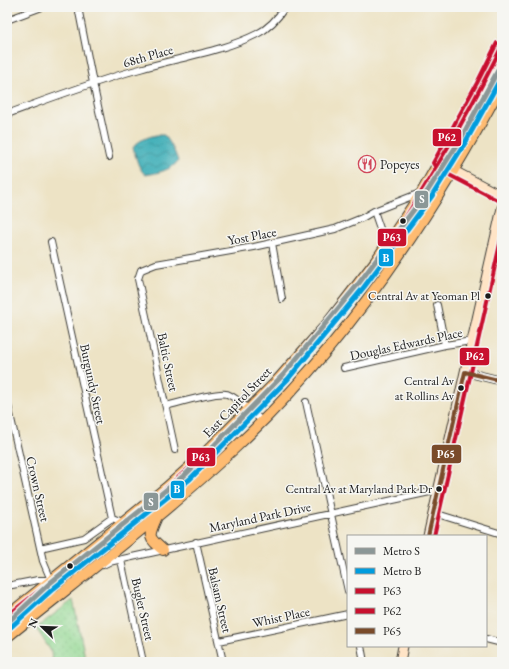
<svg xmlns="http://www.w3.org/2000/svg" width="509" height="669" font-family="'EB Garamond',serif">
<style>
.park{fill:url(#park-dots);stroke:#587a57}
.water{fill:url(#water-waves);stroke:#2d656a}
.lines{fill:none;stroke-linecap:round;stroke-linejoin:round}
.minor-casing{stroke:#3b3a35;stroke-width:8}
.tertiary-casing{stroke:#3b3a35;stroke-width:10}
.secondary-casing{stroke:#3b3a35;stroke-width:11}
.primary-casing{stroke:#3b3a35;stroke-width:12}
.minor{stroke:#fff;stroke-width:6}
.tertiary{stroke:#fff;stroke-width:8}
.secondary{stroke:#ffe4c6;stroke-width:9}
.primary{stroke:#febb71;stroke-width:10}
.bus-1-casing{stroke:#f6f6f2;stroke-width:7}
.bus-2-casing{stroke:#f6f6f2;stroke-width:7}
.bus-3-casing{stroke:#f6f6f2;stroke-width:7}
.bus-1{stroke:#c8102e;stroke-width:4}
.bus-2{stroke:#c8102e;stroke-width:4}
.bus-3{stroke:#7a4b2a;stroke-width:4}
.metro-1-casing{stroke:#f6f6f2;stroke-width:8}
.metro-2-casing{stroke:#f6f6f2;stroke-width:8}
.metro-1{stroke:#8b9797;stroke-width:5}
.metro-2{stroke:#009cde;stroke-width:5}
.bus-dot{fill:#1c1c1c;stroke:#f6f6f2;stroke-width:1.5}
.labels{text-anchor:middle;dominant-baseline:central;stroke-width:3;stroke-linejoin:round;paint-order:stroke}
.bus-label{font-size:12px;fill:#1c1c1c;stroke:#f6f6f2;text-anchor:end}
.street-label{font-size:13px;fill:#1c1c1c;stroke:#f6f6f2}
.poi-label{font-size:13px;fill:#1c1c1c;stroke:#f6f6f2;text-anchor:start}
.line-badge{stroke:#f6f6f2;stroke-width:1.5}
.badge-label{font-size:11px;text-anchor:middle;font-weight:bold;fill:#fff}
</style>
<defs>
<pattern id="park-dots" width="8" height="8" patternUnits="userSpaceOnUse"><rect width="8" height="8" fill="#93d892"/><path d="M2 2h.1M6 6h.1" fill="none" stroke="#7eb97d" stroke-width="1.8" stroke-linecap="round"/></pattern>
<pattern id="water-waves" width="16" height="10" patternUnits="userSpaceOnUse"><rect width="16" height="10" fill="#3eaeb7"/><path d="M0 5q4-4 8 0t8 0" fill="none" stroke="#338d94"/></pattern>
</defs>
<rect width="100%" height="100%" fill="#f6f6f2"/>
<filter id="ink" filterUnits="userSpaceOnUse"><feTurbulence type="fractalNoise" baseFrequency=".025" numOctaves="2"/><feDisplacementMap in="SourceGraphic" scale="8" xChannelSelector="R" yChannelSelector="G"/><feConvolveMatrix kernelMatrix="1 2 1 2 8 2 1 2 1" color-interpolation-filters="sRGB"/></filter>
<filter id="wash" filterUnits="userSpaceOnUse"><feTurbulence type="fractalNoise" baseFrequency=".012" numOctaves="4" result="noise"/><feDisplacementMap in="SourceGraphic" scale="16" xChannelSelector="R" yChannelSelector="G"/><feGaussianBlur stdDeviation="0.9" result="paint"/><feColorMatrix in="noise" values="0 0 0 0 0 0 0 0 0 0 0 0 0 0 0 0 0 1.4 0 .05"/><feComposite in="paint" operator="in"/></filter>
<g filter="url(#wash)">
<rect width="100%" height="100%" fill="#ede3c5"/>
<path class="park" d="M73,600L86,662H52L51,651L36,628Z"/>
<path class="water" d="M156,135H164C170,141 175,152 178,161C172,170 157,173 146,175C138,170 136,156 133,148C138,140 148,137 156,135Z"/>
</g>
<g filter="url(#ink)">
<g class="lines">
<defs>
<path id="minor" d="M78,7L93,83L109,157
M7,20L42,7
M7,114C51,98 95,81 140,69C177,58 224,51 257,34C269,28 278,18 285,7
M374,211L386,246
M51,242L112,518L123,522
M272,243L282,299
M437,305L445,345
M344,368L445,345L472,341
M7,401L43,561L51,580H38L7,586
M306,402L348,591
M166,406C178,403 217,391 227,394C238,398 253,413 262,421
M175,450L138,279L141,270L156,264L254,247L335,229L362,218L374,211L420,193
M434,513L502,534
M196,542L223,662
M40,548L84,538L112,518
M121,560L143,662
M103,565L109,562L439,490
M486,639L502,643
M219,641L348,614
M361,646L364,662"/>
<path id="tertiary" d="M465,372L502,381"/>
<path id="secondary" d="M439,163L502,196
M428,536L502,208
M400,662L403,646"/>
<path id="primary" d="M156,519C148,537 148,537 163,550
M7,616L166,488L202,456L275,383L327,324L375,262L422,192L482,86L502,46
M7,637C84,575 164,515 236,447C346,344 432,217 502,84"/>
</defs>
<use href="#minor" class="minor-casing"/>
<use href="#tertiary" class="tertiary-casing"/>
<use href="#secondary" class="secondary-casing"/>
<use href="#primary" class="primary-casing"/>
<use href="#minor" class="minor"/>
<use href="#tertiary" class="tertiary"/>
<use href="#secondary" class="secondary"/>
<use href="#primary" class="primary"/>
<defs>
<path id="bus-1" d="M7,616C45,586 83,555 121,525C148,502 177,480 203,455C265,396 326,332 376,261C424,193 465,120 502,46"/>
<path id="bus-2" d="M497,43L477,83L433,163L436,168L499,201
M434,536L502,235"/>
<path id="bus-3" d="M465,372L502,381
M428,536L465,372"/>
</defs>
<use href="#bus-1" class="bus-1-casing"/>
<use href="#bus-2" class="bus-2-casing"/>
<use href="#bus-3" class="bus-3-casing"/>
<use href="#bus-1" class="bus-1"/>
<use href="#bus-2" class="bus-2"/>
<use href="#bus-3" class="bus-3"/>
<defs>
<path id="metro-1" d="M7,623L50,583L186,474L283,375L359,283L427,192L460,140L502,63"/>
<path id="metro-2" d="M11,627L54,588L190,479L288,379L364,287L432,196L465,143L502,76"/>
</defs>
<use href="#metro-1" class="metro-1-casing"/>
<use href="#metro-2" class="metro-2-casing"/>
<use href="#metro-1" class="metro-1"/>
<use href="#metro-2" class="metro-2"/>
</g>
</g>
<defs>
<symbol id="restaurant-ring" viewBox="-11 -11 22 22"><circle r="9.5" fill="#f6f6f2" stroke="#d1495b" stroke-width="1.5"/><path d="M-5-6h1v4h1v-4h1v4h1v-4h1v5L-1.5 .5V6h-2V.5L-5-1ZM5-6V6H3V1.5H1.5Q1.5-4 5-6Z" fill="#d1495b"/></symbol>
</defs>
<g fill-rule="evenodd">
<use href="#restaurant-ring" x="357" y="154" width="20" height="20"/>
</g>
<g class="bus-dot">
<circle cx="403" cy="221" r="3.5"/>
<circle cx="488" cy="296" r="3.5"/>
<circle cx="461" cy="388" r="3.5"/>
<circle cx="439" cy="489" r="3.5"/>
<circle cx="70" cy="566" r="3.5"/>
</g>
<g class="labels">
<g class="bus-label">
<text x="480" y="296">Central Av at Yeoman Pl</text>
<text x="454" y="381">Central Av<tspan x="454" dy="15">at Rollins Av</tspan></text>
<text x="432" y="489">Central Av at Maryland Park Dr</text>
</g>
<g class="street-label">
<text transform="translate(148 56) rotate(-16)">68th Place</text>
<text transform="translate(252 236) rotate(-11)">Yost Place</text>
<text transform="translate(406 344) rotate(-12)">Douglas Edwards Place</text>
<text transform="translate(168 362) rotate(78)">Baltic Street</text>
<text transform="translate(93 384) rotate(78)">Burgundy Street</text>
<text transform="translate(237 402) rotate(-46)">East Capitol Street</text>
<text transform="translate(38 489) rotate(77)">Crown Street</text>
<text transform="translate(260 517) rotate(-12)">Maryland Park Drive</text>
<text transform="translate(220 600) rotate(77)">Balsam Street</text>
<text transform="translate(143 609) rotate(77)">Bugler Street</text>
<text transform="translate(281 617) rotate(-12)">Whist Place</text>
</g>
<g class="poi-label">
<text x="380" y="164">Popeyes</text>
</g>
</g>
<g class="line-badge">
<rect x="432" y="128" width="30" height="19" rx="4" fill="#c8102e"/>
<rect x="414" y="190" width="15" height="19" rx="4" fill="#8b9797"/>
<rect x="377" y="228" width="30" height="19" rx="4" fill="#c8102e"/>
<rect x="378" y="248" width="16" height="19" rx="4" fill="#009cde"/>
<rect x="459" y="347" width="31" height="19" rx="4" fill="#c8102e"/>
<rect x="431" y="444" width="31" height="20" rx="4" fill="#7a4b2a"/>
<rect x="186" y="447" width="30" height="20" rx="4" fill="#c8102e"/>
<rect x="170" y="480" width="15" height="19" rx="4" fill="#009cde"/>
<rect x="143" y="492" width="16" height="19" rx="4" fill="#8b9797"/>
</g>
<g class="badge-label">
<text x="447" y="141">P62</text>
<text x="422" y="203">S</text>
<text x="392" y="241">P63</text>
<text x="386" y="262">B</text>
<text x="475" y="360">P62</text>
<text x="446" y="458">P65</text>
<text x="201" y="461">P63</text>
<text x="177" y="493">B</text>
<text x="151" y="506">S</text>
</g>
<rect width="509" height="669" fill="none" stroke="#f6f6f2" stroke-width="24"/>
<rect x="347" y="535" width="140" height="112" fill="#f6f6f2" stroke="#9f9f9c"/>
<rect x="355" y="548" width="20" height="6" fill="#8b9797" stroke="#9f9f9c"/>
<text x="383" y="555" font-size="12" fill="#1c1c1c">Metro S</text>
<rect x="355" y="568" width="20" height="6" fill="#009cde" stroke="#9f9f9c"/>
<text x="383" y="575" font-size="12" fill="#1c1c1c">Metro B</text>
<rect x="355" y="588" width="20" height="6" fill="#c8102e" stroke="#9f9f9c"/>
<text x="383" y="595" font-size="12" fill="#1c1c1c">P63</text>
<rect x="355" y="608" width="20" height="6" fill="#c8102e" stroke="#9f9f9c"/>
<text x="383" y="615" font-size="12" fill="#1c1c1c">P62</text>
<rect x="355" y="628" width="20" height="6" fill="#7a4b2a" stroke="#9f9f9c"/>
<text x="383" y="635" font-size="12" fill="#1c1c1c">P65</text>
<g transform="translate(42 627) rotate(293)" stroke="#f6f6f2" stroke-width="3" paint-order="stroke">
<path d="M0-3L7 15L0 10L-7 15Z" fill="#1c1c1c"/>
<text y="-6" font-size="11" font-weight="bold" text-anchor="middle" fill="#1c1c1c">N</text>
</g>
</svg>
